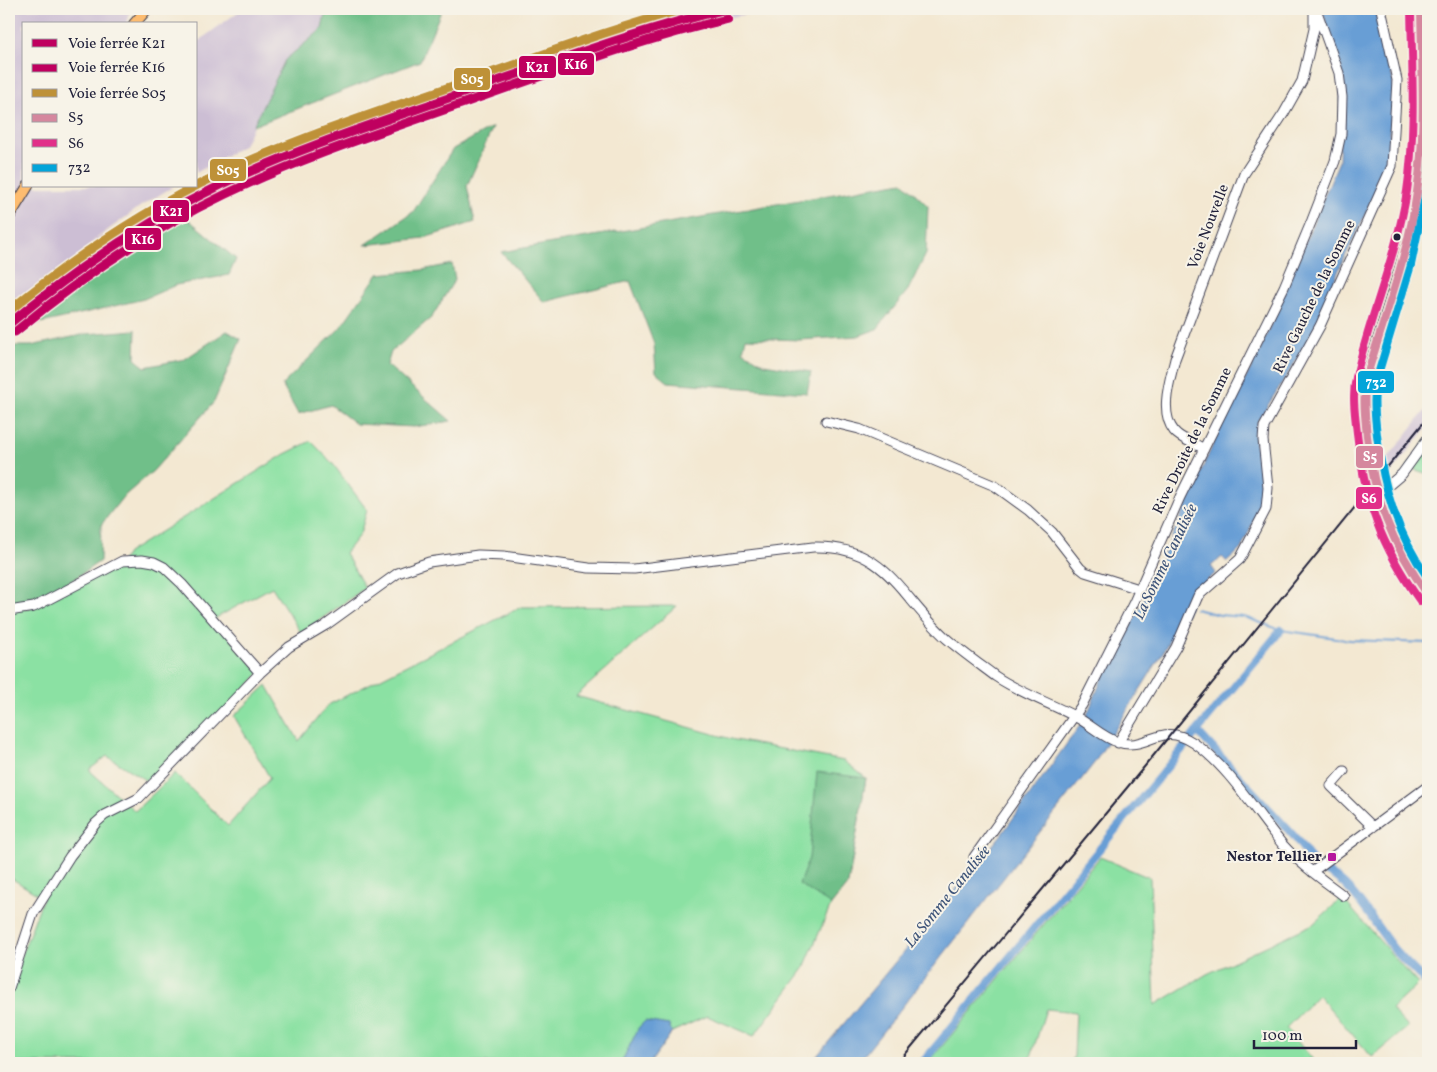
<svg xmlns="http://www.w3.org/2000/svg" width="1437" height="1072" font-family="Vollkorn,serif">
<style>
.industrial{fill:#ccbed4}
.green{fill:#8be1a3;stroke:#56826f}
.forest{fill:#70bf89;stroke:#497062}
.water{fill:#679ed5;stroke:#446088}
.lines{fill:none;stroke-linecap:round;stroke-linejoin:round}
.stream{stroke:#679ed5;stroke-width:2}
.canal{stroke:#679ed5;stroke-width:8}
.minor-casing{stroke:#414052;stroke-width:11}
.major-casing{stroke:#414052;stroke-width:12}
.minor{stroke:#fff;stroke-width:9}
.major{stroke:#fdbc70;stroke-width:10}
.rail{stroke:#22223b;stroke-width:2}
.bus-1-casing{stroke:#f7f3e8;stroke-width:11}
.bus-2-casing{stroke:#f7f3e8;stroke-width:11}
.bus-3-casing{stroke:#f7f3e8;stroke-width:11}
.bus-1{stroke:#d5879e;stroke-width:8}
.bus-2{stroke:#e12f89;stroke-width:8}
.bus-3{stroke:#03a4d9;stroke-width:8}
.rail-1-casing{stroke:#f7f3e8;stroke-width:12}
.rail-2-casing{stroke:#f7f3e8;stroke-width:12}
.rail-3-casing{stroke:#f7f3e8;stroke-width:12}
.rail-1{stroke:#bf005f;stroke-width:9}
.rail-2{stroke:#bf005f;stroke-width:9}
.rail-3{stroke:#be9138;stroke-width:9}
.bus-dot{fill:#22223b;stroke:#f7f3e8;stroke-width:2}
.poi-dot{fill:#b5179e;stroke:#f7f3e8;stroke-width:2}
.labels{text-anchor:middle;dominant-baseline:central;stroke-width:4;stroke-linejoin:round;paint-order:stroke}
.street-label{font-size:15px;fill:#22223b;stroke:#f7f3e8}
.poi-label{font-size:15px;font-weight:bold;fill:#22223b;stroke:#f7f3e8;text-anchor:end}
.water-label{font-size:16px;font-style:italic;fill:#3e5479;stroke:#f7f3e8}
.line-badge{stroke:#f7f3e8;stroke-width:2}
.badge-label{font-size:14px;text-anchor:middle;font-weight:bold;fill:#fff}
</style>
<rect width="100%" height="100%" fill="#f7f3e8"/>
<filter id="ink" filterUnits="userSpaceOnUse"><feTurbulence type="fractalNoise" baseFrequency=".02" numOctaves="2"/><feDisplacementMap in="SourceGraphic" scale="10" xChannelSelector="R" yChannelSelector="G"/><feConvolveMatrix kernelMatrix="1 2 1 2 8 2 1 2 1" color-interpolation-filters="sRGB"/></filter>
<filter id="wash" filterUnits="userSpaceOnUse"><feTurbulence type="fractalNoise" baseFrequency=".0096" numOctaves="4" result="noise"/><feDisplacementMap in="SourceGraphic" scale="20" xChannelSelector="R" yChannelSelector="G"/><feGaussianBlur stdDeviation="1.12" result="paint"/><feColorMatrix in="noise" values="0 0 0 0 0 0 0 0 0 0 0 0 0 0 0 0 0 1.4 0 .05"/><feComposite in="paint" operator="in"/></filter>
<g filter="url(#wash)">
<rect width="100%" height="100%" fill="#f3e8d2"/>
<path class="industrial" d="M9,9H131L127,24H24V186H174L141,206L90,243L159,203L241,162L310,133L556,46L673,9H778L726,18L655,39L355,140L273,173L183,214L102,263L45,301L9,333Z
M242,9H326L322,29L285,60L244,145L196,173V43Z
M1428,407V427L1380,486L1377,472Z"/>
<path class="green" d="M1428,438V474L1407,467Z
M311,441L333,464L367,510L360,534L345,553L365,588L301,633L272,587L214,619L260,673L153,785L107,756L89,770L135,811L175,773L228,826L270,778L234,716L267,685L299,741L328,705L521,607L677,606L576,696L735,740L844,761L866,778L850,874L831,905L803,970L754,1036L707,1016L672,1032L650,1063H9V988L43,898L11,878L9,880V611L34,607L122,561L127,553L285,454Z
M1100,857L1150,878L1155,1005L1207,974L1313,924L1342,898L1418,984L1391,1009L1408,1027L1372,1057L1318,995L1286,1028L1314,1061L1312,1063H1071L1074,1056L1076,1012L1046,1009L1029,1063H928Z"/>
<path class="forest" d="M326,9H442L420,61L253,126L285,60L322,29Z
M493,127L467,186L475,222L424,238L365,245L413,212L453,149Z
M903,182L928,206L926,254L908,290L877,329L858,336L800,340L746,338L743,351L764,364L811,372L807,393L668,382L656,372L654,344L630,281L544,302L501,252Z
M183,215L236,259L229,275L176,285L144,299L46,322L25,325L45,301L102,263Z
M452,264L455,279L432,317L391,352L387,365L451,421L414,427L356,424L331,405L298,414L282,385L340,328L378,274L422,270Z
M136,330L135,359L145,367L185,359L227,331L241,339L214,402L153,471L122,498L101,525L100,561L63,587L28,603L9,604V346H31L86,334Z
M817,772L866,778L848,884L831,905L799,884L809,858Z"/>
<path class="water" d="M1322,9H1377L1394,86L1388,156L1372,200L1341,265L1308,342L1258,421L1255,439L1261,473L1260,507L1241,549L1227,562L1222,557L1211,566L1216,573L1192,592L1191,602L1186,615L1182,616L1161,656L1095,762L858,1063H811L1001,835L1086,717L1101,681L1140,608L1219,431L1260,350L1339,161L1341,70Z
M645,1021L669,1025L672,1032L650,1063H621L639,1027Z"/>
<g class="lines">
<path class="stream" d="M1195,609L1220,615L1244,617L1281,630L1350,640L1428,643"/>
<path class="canal" d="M1198,732L1293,835L1314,863
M1322,870C1351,880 1374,924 1393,948C1404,961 1416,972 1428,984
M922,1063L1281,630"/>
</g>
</g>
<g filter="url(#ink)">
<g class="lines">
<defs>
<path id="minor" d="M826,421L859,429L995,486L1028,510L1052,532L1080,568L1085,572L1139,589
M1204,449C1195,443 1181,440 1174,431C1159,412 1170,380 1175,359L1244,174L1284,113L1302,81L1314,29V9
M1376,496L1402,474L1428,438
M9,611L34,607L122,561L142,560L154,562L164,567L182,584L260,673
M1118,743L1176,647L1198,596L1240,559L1266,509L1268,488L1263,440L1264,427L1320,326L1392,166L1397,80L1381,9
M1344,771L1331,786L1373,827
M974,857L1082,705L1134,602L1180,497L1284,287L1312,220L1335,161L1341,134L1342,97L1339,73L1316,9
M1312,872L1428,786
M9,988L33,914L70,856L96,823L105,815L139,798L260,673L289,647L326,625L398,573L429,562L478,555L504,556L589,568L634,569L813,547C887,545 900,597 947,639C962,652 979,664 995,676C1020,693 1050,703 1076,717C1090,724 1103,738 1118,742C1147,752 1160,720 1194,743C1229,767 1256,813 1283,845C1301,865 1323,880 1344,896"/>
<path id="major" d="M1421,9C1421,69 1426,132 1417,192C1407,256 1384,317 1366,379C1363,397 1365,414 1367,432C1373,500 1387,540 1428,595
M134,24L147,9
M9,217L28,186"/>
</defs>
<use href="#minor" class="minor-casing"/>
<use href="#major" class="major-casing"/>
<use href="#minor" class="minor"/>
<use href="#major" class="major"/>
<path class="rail" d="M898,1063L1145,766L1428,417"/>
<defs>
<path id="bus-1" d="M1421,9C1422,70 1426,131 1417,192C1408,256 1384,317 1366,379C1363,398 1365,417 1367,436C1374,499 1391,543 1428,595"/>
<path id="bus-2" d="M1411,9C1412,69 1416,131 1407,191C1397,255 1370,314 1356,377C1352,395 1355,415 1357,433C1364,500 1381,546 1420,601"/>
<path id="bus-3" d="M1428,182L1411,265L1376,381C1373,399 1375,417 1377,435C1383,488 1397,534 1428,578"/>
</defs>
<use href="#bus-1" class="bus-1-casing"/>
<use href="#bus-2" class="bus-2-casing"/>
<use href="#bus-3" class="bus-3-casing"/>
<use href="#bus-1" class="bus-1"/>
<use href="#bus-2" class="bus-2"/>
<use href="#bus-3" class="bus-3"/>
<defs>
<path id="rail-1" d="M9,324C74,270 144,222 221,185C304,145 393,118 480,87C562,59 642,29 726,9"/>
<path id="rail-2" d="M15,332C80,278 150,230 226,194C309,154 397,127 484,96C565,68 645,38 728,19"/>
<path id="rail-3" d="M9,311C73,258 143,211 218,175C301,136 389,108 476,78C545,54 614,28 684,9"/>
</defs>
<use href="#rail-1" class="rail-1-casing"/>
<use href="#rail-2" class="rail-2-casing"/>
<use href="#rail-3" class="rail-3-casing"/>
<use href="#rail-1" class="rail-1"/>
<use href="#rail-2" class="rail-2"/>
<use href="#rail-3" class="rail-3"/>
</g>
</g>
<circle class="bus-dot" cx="1397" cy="237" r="4.5"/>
<rect class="poi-dot" x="1327" y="852" width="10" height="10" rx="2.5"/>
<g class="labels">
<g class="street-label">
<text transform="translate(1209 227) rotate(-69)">Voie Nouvelle</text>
<text transform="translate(1315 297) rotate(-64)">Rive Gauche de la Somme</text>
<text transform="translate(1193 441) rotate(-64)">Rive Droite de la Somme</text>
</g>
<g class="poi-label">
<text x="1322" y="857">Nestor Tellier</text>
</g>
<g class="water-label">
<text transform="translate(1166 562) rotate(-64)">La Somme Canalisée</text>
<text transform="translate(948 897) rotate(-51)">La Somme Canalisée</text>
</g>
</g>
<g class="line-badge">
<rect x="557" y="52" width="38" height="24" rx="5" fill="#bf005f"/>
<rect x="518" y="55" width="39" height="24" rx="5" fill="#bf005f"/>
<rect x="453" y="67" width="38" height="24" rx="5" fill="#be9138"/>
<rect x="209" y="158" width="38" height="24" rx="5" fill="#be9138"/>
<rect x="152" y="199" width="38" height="24" rx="5" fill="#bf005f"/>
<rect x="124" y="227" width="38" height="24" rx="5" fill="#bf005f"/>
<rect x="1357" y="370" width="38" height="24" rx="5" fill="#03a4d9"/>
<rect x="1355" y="445" width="29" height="24" rx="5" fill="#d5879e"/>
<rect x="1355" y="486" width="28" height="24" rx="5" fill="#e12f89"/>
</g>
<g class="badge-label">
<text x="576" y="69">K16</text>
<text x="537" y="72">K21</text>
<text x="472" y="84">S05</text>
<text x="228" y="175">S05</text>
<text x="171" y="216">K21</text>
<text x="143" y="244">K16</text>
<text x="1376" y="387">732</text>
<text x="1370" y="461">S5</text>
<text x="1369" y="503">S6</text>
</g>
<rect width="1437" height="1072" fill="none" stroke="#f7f3e8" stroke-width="30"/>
<rect x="22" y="22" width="175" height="165" fill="#f7f3e8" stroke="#a29fa3"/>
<rect x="32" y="39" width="25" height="8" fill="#bf005f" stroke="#a29fa3"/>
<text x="68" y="48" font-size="15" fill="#22223b">Voie ferrée K21</text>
<rect x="32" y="64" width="25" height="8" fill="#bf005f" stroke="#a29fa3"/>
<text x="68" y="72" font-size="15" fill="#22223b">Voie ferrée K16</text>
<rect x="32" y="89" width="25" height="8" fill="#be9138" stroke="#a29fa3"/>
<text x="68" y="98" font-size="15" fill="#22223b">Voie ferrée S05</text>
<rect x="32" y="114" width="25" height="8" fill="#d5879e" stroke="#a29fa3"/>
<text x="68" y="122" font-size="15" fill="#22223b">S5</text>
<rect x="32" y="139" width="25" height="8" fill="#e12f89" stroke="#a29fa3"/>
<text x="68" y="148" font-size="15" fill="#22223b">S6</text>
<rect x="32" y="164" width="25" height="8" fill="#03a4d9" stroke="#a29fa3"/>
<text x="68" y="172" font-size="15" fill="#22223b">732</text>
<path d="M1254 1040v8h102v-8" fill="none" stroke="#22223b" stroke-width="2.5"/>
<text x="1262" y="1040" font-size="15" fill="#22223b" stroke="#f7f3e8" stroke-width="4" paint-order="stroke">100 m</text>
</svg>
